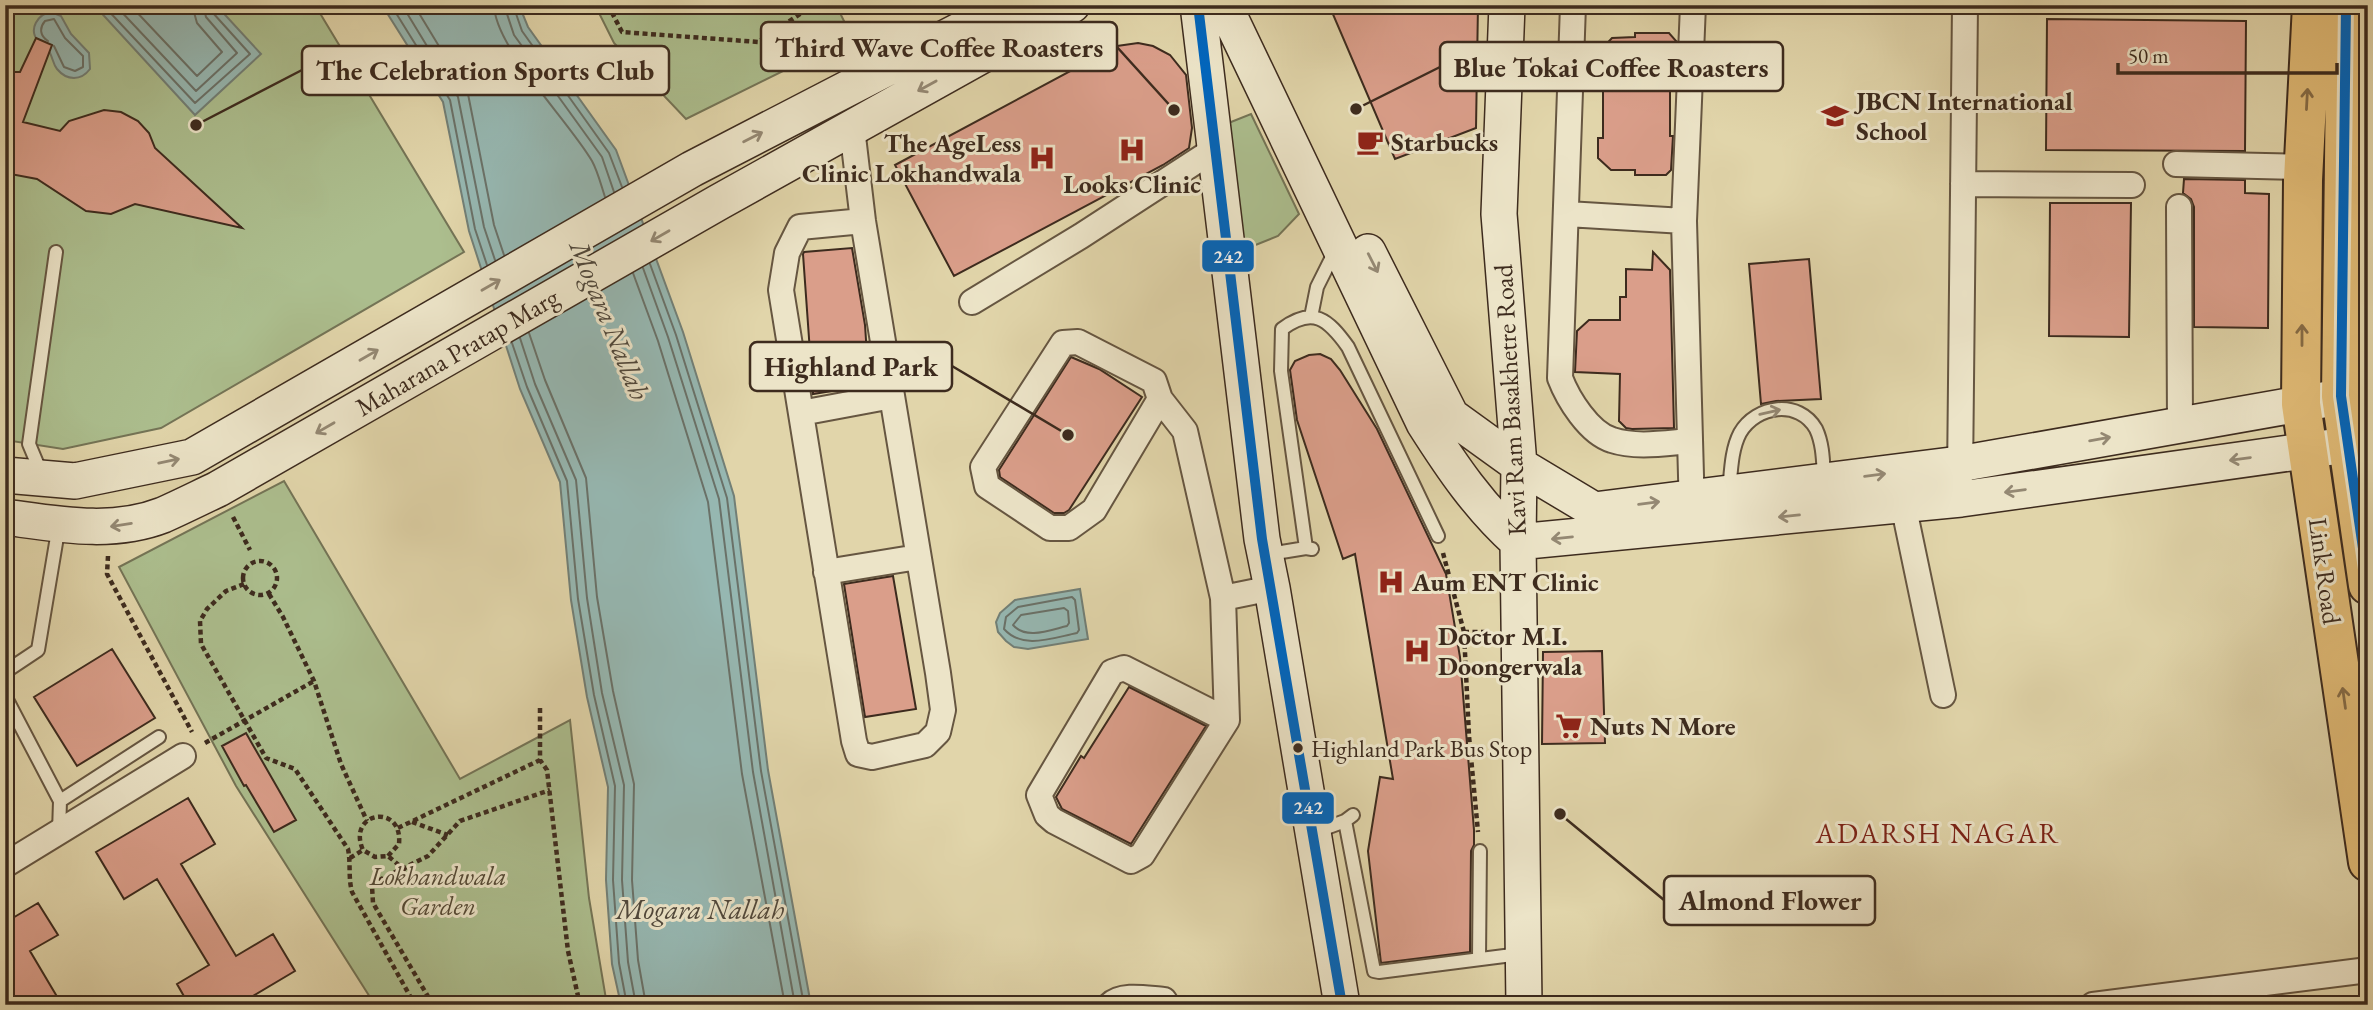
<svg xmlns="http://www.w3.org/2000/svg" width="2373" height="1010" font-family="'EB Garamond',serif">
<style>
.green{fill:#acbe8e;stroke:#747456;stroke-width:2}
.water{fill:#96b7b1;stroke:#727f76;stroke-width:2}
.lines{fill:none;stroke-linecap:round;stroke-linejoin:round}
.shore{stroke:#6a7168;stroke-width:2}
.building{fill:#da9e8a;stroke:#3d2b1e;stroke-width:2}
.lane-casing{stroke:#665641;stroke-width:16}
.street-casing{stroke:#665641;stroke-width:28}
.secondary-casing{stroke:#3d2b1e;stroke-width:38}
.primary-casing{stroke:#3d2b1e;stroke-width:42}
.path{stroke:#3d2b1e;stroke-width:4.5;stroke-dasharray:5 3.5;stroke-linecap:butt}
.lane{stroke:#ece4c8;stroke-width:12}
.street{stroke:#ece4c8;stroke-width:24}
.secondary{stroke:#ece4c8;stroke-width:35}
.primary{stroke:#e0ba75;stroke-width:38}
.bus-1-casing{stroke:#ece4c8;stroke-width:16}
.bus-1{stroke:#0065bd;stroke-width:10}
.oneway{stroke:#948873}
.oneway2{stroke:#866b45}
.bus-dot{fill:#3d2b1e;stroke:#ece4c8;stroke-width:2.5}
.labels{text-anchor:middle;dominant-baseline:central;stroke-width:6;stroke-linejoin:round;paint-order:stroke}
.bus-label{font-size:24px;fill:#3d2b1e;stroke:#ece4c8;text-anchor:start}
.poi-label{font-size:26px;font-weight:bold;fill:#3d2b1e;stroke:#ece4c8;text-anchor:start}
.street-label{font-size:26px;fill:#3d2b1e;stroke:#ece4c8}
.park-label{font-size:26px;font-style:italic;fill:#534834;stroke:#ece4c8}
.water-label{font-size:28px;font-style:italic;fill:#4f473b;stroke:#ece4c8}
.neighbourhood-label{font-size:28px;letter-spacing:2px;fill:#7a1f14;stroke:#ece4c8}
.leader{fill:none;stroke:#3d2b1e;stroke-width:2.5}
.callout-dot{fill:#3d2b1e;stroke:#ece4c8;stroke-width:2.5}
.callout{fill:#ece4c8;stroke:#3d2b1e;stroke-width:2.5}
.callout-label{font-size:28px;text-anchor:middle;font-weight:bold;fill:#3d2b1e}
.line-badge{stroke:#ece4c8;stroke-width:2.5}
.badge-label{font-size:19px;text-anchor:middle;font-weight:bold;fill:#fff}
</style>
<rect width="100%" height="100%" fill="#e1d5aa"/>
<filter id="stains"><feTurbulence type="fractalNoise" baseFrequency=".00286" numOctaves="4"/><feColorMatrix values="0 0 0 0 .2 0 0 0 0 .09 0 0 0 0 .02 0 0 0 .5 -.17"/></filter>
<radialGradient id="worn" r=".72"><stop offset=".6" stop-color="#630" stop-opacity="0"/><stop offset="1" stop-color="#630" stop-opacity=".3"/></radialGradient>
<path class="green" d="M5,5H315L464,252L161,428L63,449L5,440V300L10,245L5,244Z
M595,5H836L852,37L686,119L614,43Z
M1251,114L1299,214L1278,236L1243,250L1226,124Z
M284,481L460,779L570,720L589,898L607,1005H375L236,786L119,567Z"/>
<path class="water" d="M94,5H216L261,54L195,115Z
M382,5H519L528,27L616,150L683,332L734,496L768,770L811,1005H621L612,964L606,880L608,787L587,697L571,600L560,482L520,389L469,231L443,102Z
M51,12L61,16L71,34L89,53L90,69C81,81 67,81 57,69C53,64 53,59 50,53C47,48 42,46 38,41C28,29 38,14 51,12Z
M1080,589L1088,639L1028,649L1014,647L1006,641L998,632L996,622L1000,613L1015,600Z"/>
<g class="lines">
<path class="shore" d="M103,5L195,103L250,54L213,13L211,5
M115,5L196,91L237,53L206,17L203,5
M130,5L197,76L222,52L197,23L192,5
M391,5L450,100L475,229L487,265
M402,5L458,97L484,227L495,260
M414,5L468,94L494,225L504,255
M494,5C495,48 569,121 592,161C598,172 601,185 605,197
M504,5L514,35L602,157L614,192
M513,5L522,31L609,153L622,187
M48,41C40,36 39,28 45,21L54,19L65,38L83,56V67L75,71L64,67L54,46
M650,264L676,335L727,498L761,771L804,1005
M643,268L668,337L719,499L753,772L795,1005
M633,273L658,341L708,502L742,774L785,1005
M529,333L545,380L586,478L597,597L613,691L634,784L632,880L638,960L646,1005
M520,338L535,384L576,480L587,598L602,693L624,785L622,880L628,962L636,1005
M512,343L527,387L567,481L578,599L594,695L615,786L613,880L619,963L627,1005
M1072,597L1075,600L1079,630L1077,633C1052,638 1023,650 1004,629L1006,617L1018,607Z
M1064,608L1068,611L1069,623L1067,626C1050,630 1026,640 1013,625L1021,615Z"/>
</g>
<path class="building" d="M1329,5H1478L1476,128L1395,159Z
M2047,19L2246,21L2245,151L2046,150Z
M1635,33H1669L1677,42L1676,64H1670V136H1673L1671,170L1666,175H1635V170H1611L1598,158V138H1603V71H1599V52L1612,38L1635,37Z
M36,38L52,45L23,122L60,131L69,121L104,110L121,112L138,121L149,133L155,148L242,228L135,204L111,214L86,211L37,179L5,173V103L13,87L14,72H20Z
M1138,43L1153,46L1170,55L1186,75L1192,128L1189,148L1163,165L954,276L895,165L1117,46Z
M2184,179L2245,180V193L2269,194L2268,328L2194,327V207L2191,199L2183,193Z
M2050,203H2131L2129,337L2049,336Z
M852,248L865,325L869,385L813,394L803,254L804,252Z
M1653,252L1670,270L1674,428L1632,429L1626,428L1619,421L1620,374L1575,372L1577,331L1589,320H1620V297H1626V269L1652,270Z
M1809,259L1821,399L1776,401L1761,404L1749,264Z
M1320,354L1331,359L1340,370L1377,429L1446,574L1460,657L1474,830V845L1471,851L1470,952L1381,963L1368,851L1380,777L1393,779L1355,554L1343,559L1297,420L1290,370L1295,361L1309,355Z
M1071,357L1099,369L1142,397L1069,510L1064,513H1054L1000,477L999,470Z
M893,576L916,709L865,717L844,584Z
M112,649L155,718L77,766L34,697Z
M1602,651L1605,743L1542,744L1543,652Z
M1129,687L1206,726L1131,844L1062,809L1056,797L1081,756L1084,758Z
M246,733L296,820L274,832L246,785L244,786L222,746Z
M188,798L215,844L181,864L236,956L273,934L295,971L238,1005H189L177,984L209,965L157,879L124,899L96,852Z
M38,903L58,935L30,951L62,1005H5V910L11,919Z"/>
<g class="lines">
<defs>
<path id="lane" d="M1311,317L1317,287L1336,249
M42,475L29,444L56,252
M1729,492C1731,473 1731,450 1740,433C1756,405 1799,399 1816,429C1823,444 1823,461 1824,477
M1306,548L1281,371L1282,329C1313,306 1328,319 1348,347L1438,536
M1269,554L1306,548L1312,549
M5,672L38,650L59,525
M5,696L60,801
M1345,821L1374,971L1379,972L1520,954
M59,832L60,801L159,737
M1315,832L1345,821L1353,815
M1479,958L1480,851"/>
<path id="street" d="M1573,5L1560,378C1568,399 1589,433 1612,440C1636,448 1665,443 1690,441
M852,128L863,221L938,673L943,710L938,732L925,745L872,757L858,754L854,741L781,290L787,253L800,227L863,221
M2176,164L2304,167
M1963,184L2132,185
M2179,207L2180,425
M1567,214L1684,221
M972,302L1081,236L1215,149
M1160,399L1094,510L1069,528H1050L987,486L983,467L1063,343L1078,342L1154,381L1160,399L1185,431L1223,598
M801,413L892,396
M1960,477L1965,5
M1903,504L1943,695
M1692,512L1684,221L1693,5
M826,572L918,557
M1227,720L1124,668L1112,672L1039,795L1047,815L1054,821L1131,861L1142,855L1227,720L1223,598L1272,588
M5,865L183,756
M1110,1005C1122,993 1148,999 1164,1000L1167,1005
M2093,1005L2368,970"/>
<path id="secondary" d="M1198,5L1262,539L1272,588L1342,1005
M1224,5L1424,423C1452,467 1479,507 1518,542L1961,499L2368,442
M1507,5L1499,214L1519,465L1518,542L1524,1005
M1368,252L1451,416L1519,465L1594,510L1959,464L2368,392
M5,475L75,481L192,457L692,169L1009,5
M5,517C57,524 112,535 163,515C181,507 199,498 218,489L719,202L1072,5"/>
<path id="primary" d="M2312,5L2303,180L2301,404L2368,862
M2346,5L2341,396L2368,585"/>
</defs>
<use href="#lane" class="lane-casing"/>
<use href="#street" class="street-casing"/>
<use href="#secondary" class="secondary-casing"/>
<use href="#primary" class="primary-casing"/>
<path class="path" d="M608,5L622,32L758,42L803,12L799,5
M233,517L250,550
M1443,553L1464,632L1469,736L1478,832
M108,556L107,574L192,732
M243 578a17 17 0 1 1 34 0a17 17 0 1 1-34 0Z
M244,584L226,591L207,609L200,621L201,644L266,758L295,769L348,849C351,864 348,877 352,892L415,1005
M269,594L283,617L314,681L341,764L367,821
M1464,632H1488
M540,708V760L547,770L568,951L580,1005
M205,743L314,681
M412,822L448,835
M398,828L540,760
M388,856L399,844C403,802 346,812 363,850L375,857L388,856L413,877
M350,858L363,850
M433,1005L373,903L372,886L375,882L428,856L460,821L550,790"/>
<use href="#lane" class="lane"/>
<use href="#street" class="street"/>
<use href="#secondary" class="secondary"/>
<use href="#primary" class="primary"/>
<defs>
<path id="bus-1" d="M1198,5L1262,539L1342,1005
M2346,5L2341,396L2368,583"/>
</defs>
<use href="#bus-1" class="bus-1-casing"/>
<use href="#bus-1" class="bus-1"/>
</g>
<defs><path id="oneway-shaft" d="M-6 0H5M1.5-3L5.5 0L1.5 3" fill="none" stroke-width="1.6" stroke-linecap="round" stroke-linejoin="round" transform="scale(1.75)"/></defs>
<g class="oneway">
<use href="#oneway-shaft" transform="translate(927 86) rotate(151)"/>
<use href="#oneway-shaft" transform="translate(753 137) rotate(-27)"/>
<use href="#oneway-shaft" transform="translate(660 236) rotate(150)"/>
<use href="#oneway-shaft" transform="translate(1373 263) rotate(63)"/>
<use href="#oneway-shaft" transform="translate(491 285) rotate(-30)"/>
<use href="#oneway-shaft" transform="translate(369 355) rotate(-30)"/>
<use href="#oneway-shaft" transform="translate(1770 412) rotate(-13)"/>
<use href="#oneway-shaft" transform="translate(325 428) rotate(150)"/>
<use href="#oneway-shaft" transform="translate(2100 439) rotate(-10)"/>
<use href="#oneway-shaft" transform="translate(2240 459) rotate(172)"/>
<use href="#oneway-shaft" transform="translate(169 461) rotate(-12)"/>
<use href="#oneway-shaft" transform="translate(1875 475) rotate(-7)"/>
<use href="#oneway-shaft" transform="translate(2015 491) rotate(172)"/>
<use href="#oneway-shaft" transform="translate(1649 503) rotate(-7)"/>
<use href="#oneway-shaft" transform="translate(1789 516) rotate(174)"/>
<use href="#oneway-shaft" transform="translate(121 525) rotate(171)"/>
<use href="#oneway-shaft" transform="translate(1562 538) rotate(174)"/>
</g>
<g class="oneway2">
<use href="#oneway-shaft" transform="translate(2307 99) rotate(-87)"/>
<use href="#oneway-shaft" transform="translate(2302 335) rotate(-90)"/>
<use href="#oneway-shaft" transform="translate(2344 698) rotate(-98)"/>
</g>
<defs>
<symbol id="school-bare" viewBox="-9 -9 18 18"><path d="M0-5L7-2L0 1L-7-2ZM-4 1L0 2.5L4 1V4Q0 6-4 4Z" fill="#8f2418" stroke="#ece4c8" stroke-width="2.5" paint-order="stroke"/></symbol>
<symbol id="cafe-bare" viewBox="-9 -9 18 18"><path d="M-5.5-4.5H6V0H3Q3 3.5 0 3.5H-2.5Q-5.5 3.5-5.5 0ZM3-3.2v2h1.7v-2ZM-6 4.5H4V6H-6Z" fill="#8f2418" stroke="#ece4c8" stroke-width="2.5" paint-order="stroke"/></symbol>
<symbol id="hospital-bare" viewBox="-9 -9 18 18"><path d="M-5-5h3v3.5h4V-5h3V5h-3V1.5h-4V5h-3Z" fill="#8f2418" stroke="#ece4c8" stroke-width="2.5" paint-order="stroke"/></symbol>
<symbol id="supermarket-bare" viewBox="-9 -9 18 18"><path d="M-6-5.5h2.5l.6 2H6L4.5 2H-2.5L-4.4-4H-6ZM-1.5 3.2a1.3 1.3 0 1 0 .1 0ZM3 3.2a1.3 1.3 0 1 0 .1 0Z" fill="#8f2418" stroke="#ece4c8" stroke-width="2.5" paint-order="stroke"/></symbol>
</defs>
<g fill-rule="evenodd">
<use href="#school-bare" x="1816" y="97" width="38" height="38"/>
<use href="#cafe-bare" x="1351" y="123" width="38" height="38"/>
<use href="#hospital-bare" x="1113" y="131" width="38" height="38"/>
<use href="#hospital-bare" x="1023" y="139" width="38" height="38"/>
<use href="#hospital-bare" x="1372" y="563" width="38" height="38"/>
<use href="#hospital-bare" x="1398" y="632" width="38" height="38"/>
<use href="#supermarket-bare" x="1550" y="707" width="38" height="38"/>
</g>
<circle class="bus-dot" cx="1298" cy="748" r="6"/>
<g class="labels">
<g class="bus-label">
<text x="1311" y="748">Highland Park Bus Stop</text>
</g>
<g class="poi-label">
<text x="1856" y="101">JBCN International<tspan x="1856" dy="30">School</tspan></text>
<text x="1391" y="142">Starbucks</text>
<text x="1021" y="143" text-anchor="end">The AgeLess<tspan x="1021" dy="30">Clinic Lokhandwala</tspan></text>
<text x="1132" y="184" text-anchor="middle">Looks Clinic</text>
<text x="1412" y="582">Aum ENT Clinic</text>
<text x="1438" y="636">Doctor M.I.<tspan x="1438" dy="30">Doongerwala</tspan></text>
<text x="1590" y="726">Nuts N More</text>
</g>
<g class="street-label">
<text transform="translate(457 352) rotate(-30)">Maharana Pratap Marg</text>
<text transform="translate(1510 400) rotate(-93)">Kavi Ram Basakhetre Road</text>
<text transform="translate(2325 571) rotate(82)">Link Road</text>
</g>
<g class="park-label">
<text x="438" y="876">Lokhandwala<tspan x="438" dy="30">Garden</tspan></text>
</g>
<g class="water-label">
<text transform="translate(610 320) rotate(68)">Mogara Nallah</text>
<text x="700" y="909">Mogara Nallah</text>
</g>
<g class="neighbourhood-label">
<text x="1938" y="833">ADARSH NAGAR</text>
</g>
</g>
<path class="leader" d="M1174 110L1117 47M1356 109L1440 67M196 125L302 70M1068 435L952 366M1560 814L1664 900"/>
<g class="callout-dot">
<circle cx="1174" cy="110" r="7"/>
<circle cx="1356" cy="109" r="7"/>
<circle cx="196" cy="125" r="7"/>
<circle cx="1068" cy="435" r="7"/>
<circle cx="1560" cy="814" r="7"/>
</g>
<g class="callout">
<rect x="761" y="22" width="356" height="49" rx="7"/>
<rect x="1440" y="42" width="343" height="49" rx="7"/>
<rect x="302" y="46" width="367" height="49" rx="7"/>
<rect x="750" y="342" width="202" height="49" rx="7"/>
<rect x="1664" y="876" width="211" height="49" rx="7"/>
</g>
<g class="callout-label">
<text x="939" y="57">Third Wave Coffee Roasters</text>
<text x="1611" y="77">Blue Tokai Coffee Roasters</text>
<text x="485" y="80">The Celebration Sports Club</text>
<text x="851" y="376">Highland Park</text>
<text x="1770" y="910">Almond Flower</text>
</g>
<g class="line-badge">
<rect x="1201" y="239" width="54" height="34" rx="7" fill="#0065bd"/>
<rect x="1281" y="791" width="54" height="34" rx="7" fill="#0065bd"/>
</g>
<g class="badge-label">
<text x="1228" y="263">242</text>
<text x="1308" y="814">242</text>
</g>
<rect width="2373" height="1010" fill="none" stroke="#e1d5aa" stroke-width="28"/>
<rect x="7" y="7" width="2359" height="996" fill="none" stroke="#3d2b1e" stroke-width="3.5"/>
<rect x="14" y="14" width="2345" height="982" fill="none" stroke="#3d2b1e" stroke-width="2"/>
<path d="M2118 63v10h219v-10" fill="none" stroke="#3d2b1e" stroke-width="3.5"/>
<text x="2128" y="63" font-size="21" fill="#3d2b1e" stroke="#ece4c8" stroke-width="5" paint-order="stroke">50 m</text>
<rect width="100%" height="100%" filter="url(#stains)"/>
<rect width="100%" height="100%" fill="url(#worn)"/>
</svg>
